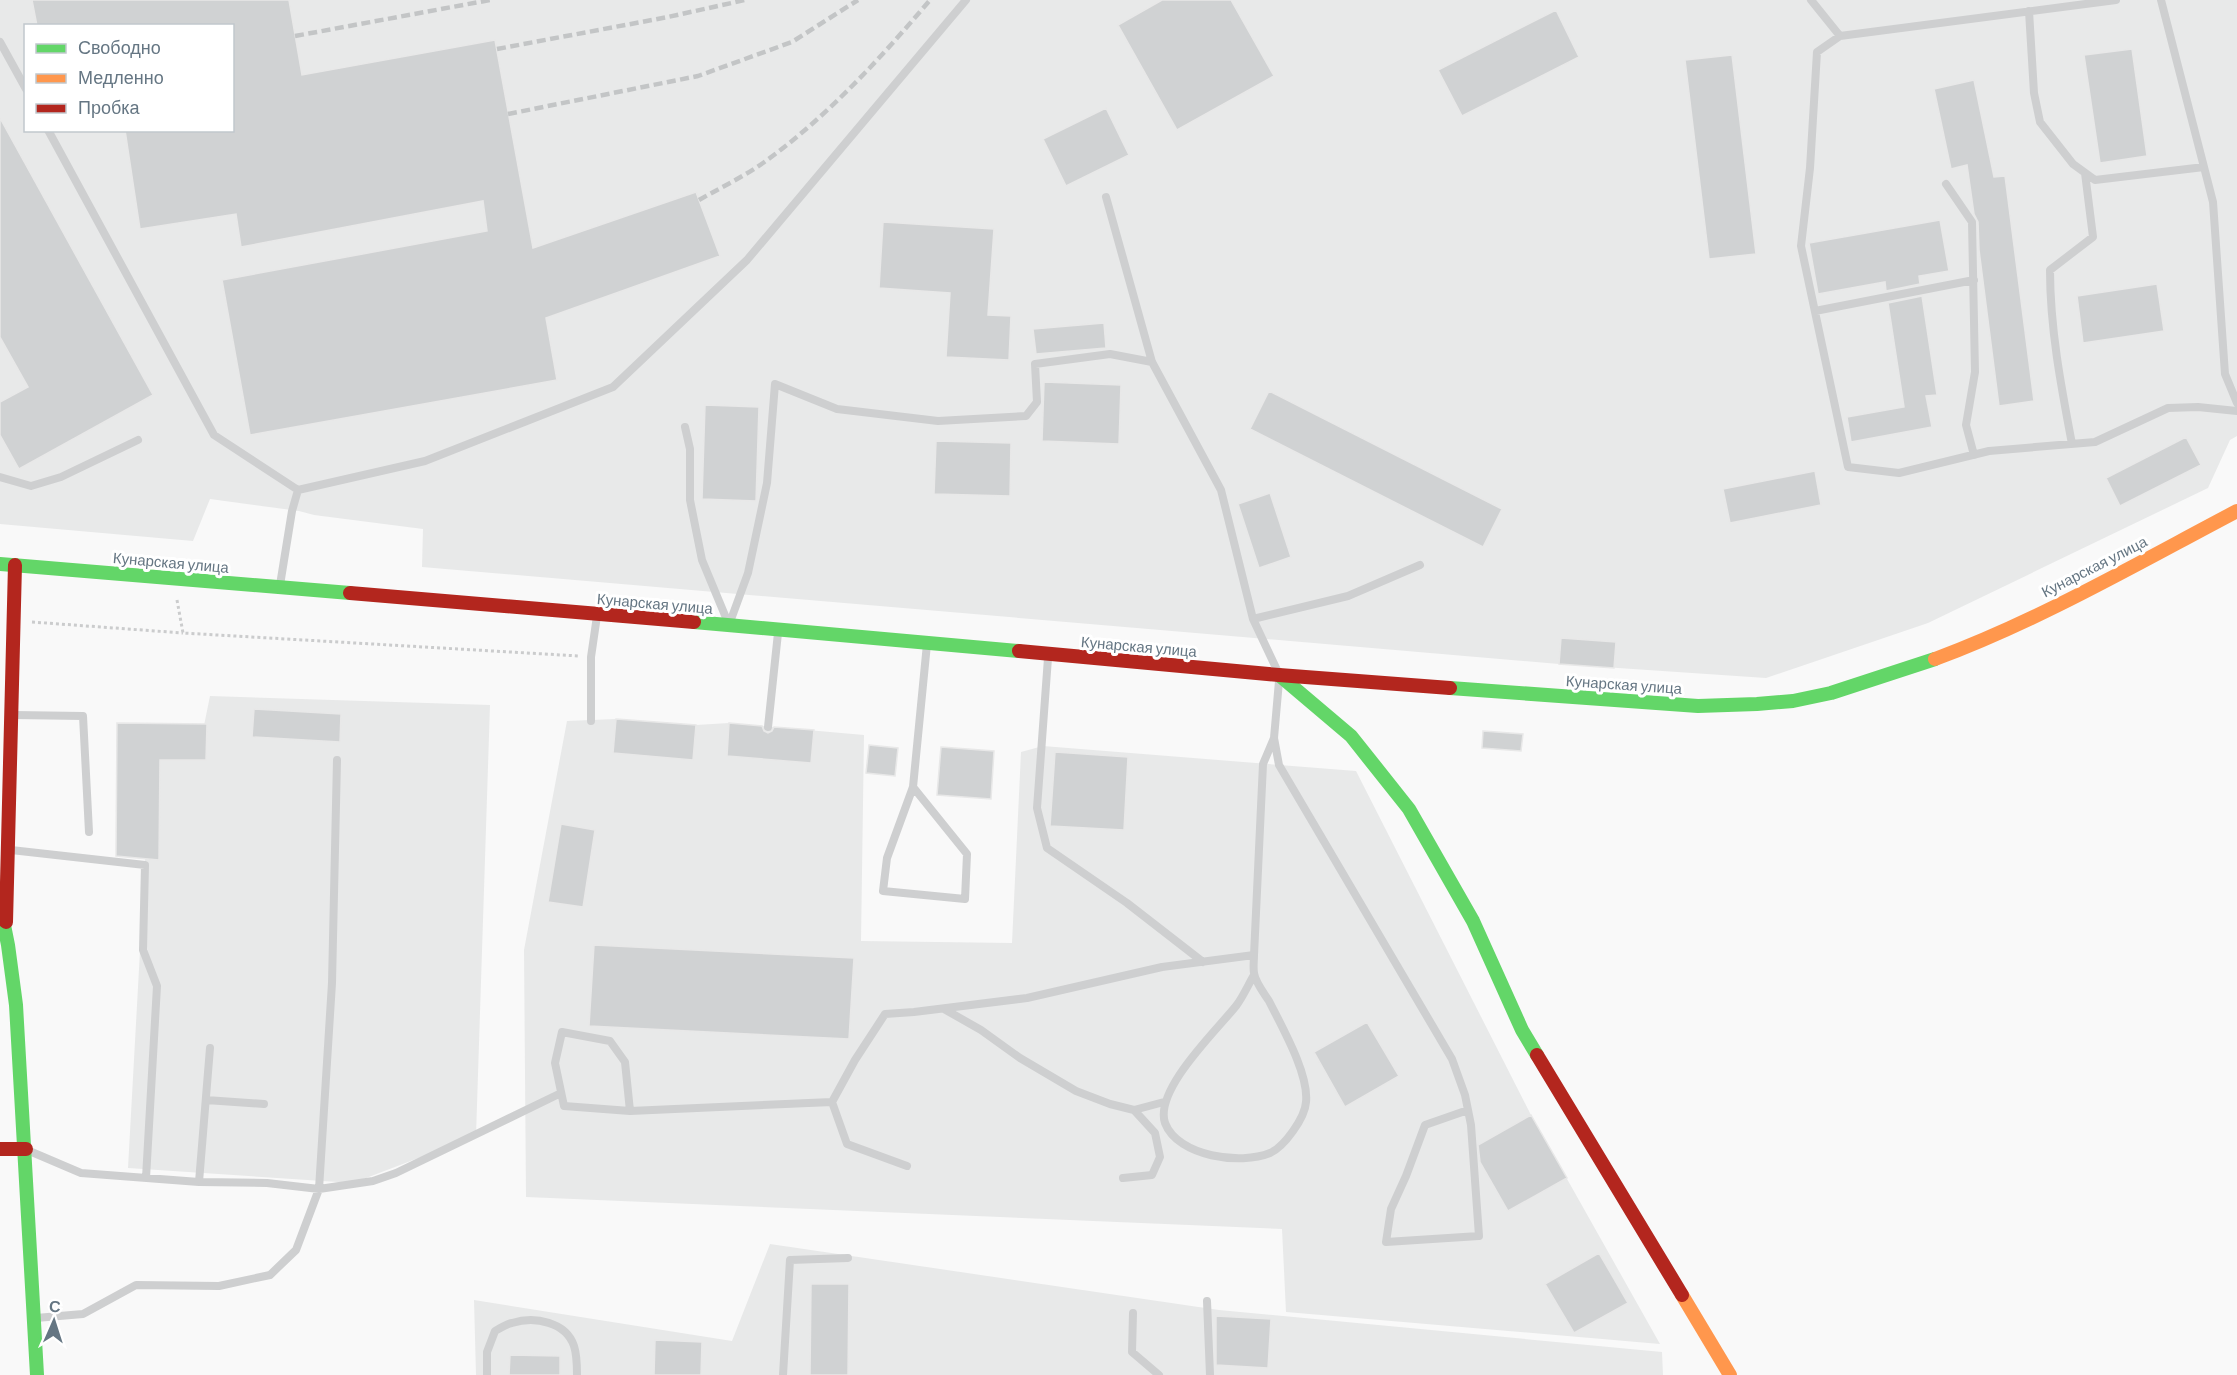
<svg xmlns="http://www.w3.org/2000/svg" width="2237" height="1375" font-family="Barlow,sans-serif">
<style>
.built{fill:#e8e9e9;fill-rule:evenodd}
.building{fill:#d0d2d3;stroke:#e8e8e8;stroke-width:1.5}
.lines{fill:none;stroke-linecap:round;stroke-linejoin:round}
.path{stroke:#cbcccd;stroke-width:3;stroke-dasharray:3 3;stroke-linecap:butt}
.lane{stroke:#cecfd0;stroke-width:8}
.fast{stroke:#63d668;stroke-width:14}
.slow{stroke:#ff974d;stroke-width:14}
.jam{stroke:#b3261e;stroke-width:14}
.rail{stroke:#c3c5c6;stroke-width:4.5;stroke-dasharray:9 4.5;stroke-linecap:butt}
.labels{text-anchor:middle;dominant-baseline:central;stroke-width:6;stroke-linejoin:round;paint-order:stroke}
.street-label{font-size:15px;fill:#657683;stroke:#fff}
</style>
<rect width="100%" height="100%" fill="#f9f9f9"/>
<path class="built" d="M0,0H2237V436L2230,440L2208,488L1928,623L1766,678L1559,664L422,567L423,529L314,515L299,511L210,499L193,541L0,524ZM26,26H232V130H26Z
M210,696L490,705L476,1136L353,1183L128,1168L151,752L199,750Z
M616,719L696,725L729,723L864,735L861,941L1012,943L1021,752L1043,746L1356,771L1531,1115L1660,1344L1286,1312L1282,1229L526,1197L524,950L567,721Z
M770,1244L1219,1310L1662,1352L1663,1375H476L474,1300L732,1341Z"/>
<path class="building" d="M32,0H289L302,75L495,40L533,248L696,192L720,256L546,318L557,380L250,435L222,280L487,231L483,201L241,247L236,214L140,229L125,130H232V26H37Z
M1162,0H1231L1274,76L1177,130L1118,25Z
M1556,10L1579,57L1462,116L1438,70Z
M2132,49L2147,156L2100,163L2084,55Z
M1732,55L1756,254L1709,259L1685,60Z
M1974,80L1994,177L2005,176L2034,401L1999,406L1979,250L1978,222L1974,214L1967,165L1951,169L1934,89Z
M1106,108L1129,155L1066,186L1043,139Z
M0,118L153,395L19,469L0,435V402L28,387L0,337Z
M1940,220L1949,271L1919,276L1920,284L1886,291L1885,282L1818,294L1809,243Z
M883,222L994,229L988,315L1011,316L1009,360L946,357L950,293L879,288Z
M2157,284L2164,331L2083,343L2077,296Z
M1922,296L1937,395L1926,396L1932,427L1851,442L1847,417L1904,407L1888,303Z
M1104,323L1106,348L1036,354L1033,329Z
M1044,382L1121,385L1119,444L1042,441Z
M1269,391L1502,509L1483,547L1250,429Z
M705,405L759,407L756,501L702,499Z
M2186,437L2201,465L2120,506L2106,478Z
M936,441L1011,443L1010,496L934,494Z
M1815,471L1821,505L1730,523L1723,489Z
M1270,493L1291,557L1259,568L1238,504Z
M1561,638L1616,642L1614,668L1559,664Z
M254,709L341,714L340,742L252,737Z
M616,719L696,725L693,760L613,753Z
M117,723L207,724L206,760H160L159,860L116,856Z
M729,723L762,726L764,731L768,733L772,731L774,727L814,730L811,763L727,756Z
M1483,731L1523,734L1521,751L1482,748Z
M869,745L898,748L895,776L866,773Z
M941,747L994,751L991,799L937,795Z
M1055,752L1128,757L1124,830L1050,826Z
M561,824L595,830L583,907L548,902Z
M594,945L854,958L849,1039L589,1026Z
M1367,1022L1399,1076L1345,1107L1314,1052Z
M1531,1115L1567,1178L1508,1211L1480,1162L1478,1145Z
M1599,1253L1628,1303L1574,1333L1545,1284Z
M811,1284H849L848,1375H810Z
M1216,1316L1271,1319L1268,1368L1216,1365Z
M655,1340L702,1342L701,1375H654Z
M510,1355L560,1356V1375H509Z"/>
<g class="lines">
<path class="path" d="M177,600L183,633L579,656
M32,622L183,633"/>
<path class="lane" d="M1811,0L1840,36
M2116,0L1840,36L1817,52L1810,168L1801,246L1848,467L1899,473L1989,451L2095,442L2168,408L2198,407L2237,411
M2161,0L2213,202L2225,374L2237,403
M2029,11L2034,93L2040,122L2073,164L2095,180L2204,167
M0,42L26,89
M48,130L214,435L298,490L425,461L613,387L747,260L966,0
M1946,184L1972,222L1975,372L1966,425L1974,455
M1106,197L1152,362L1221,490L1253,619L1277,670
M1815,311L1974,280
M685,427L690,449V500L702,560L729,625L748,573L767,483L775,384L837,409L938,421L1026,416L1037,402L1035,364L1110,354L1152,362
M2072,444C2061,386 2050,328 2050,270L2093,237L2085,173
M0,477L31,486L61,477L138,440
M280,585L292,511L298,490
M1253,619L1348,596L1420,565
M1048,658L1037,808L1047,848L1127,903L1203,962
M1279,681L1274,738L1279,765L1452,1059L1465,1095L1471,1125L1479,1236L1386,1242L1391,1209L1406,1176L1425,1125L1468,1110
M14,715L83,716L89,832
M591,721V657L597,616
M768,727L778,633
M913,787L967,854L965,899L883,891L887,858L913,787L927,644
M11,850L145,865L143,950L157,986L146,1178
M1254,975C1248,985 1243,997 1236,1006C1216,1031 1154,1090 1165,1123C1178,1157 1241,1165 1270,1153C1284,1147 1305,1118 1306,1102C1309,1074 1282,1027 1269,1001C1264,993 1255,982 1254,973C1253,967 1254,961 1254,955
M944,1009L981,1030L1020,1058L1076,1091L1110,1104L1134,1110L1155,1133L1160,1157L1152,1175L1123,1178
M206,1100L264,1104
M1134,1110L1164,1102
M630,1111L625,1062L610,1041L562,1032L555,1063L564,1106L630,1111L832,1102
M27,1150L81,1173L199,1182L210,1048
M907,1166L847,1144L832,1102L855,1060L885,1014L914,1012L1027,998L1162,967L1254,955L1263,764L1274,738
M199,1182L267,1183L319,1189L373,1181L396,1173L561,1093
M1207,1301L1210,1375
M1133,1313L1132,1352L1159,1375
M36,1318L83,1314L136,1285L219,1286L270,1275L296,1250L319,1189L332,983L337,760
M487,1375V1352L495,1331C501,1328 506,1324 512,1323C535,1316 566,1322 574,1346C577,1355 577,1365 577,1375
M783,1375L790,1260L848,1258"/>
<path class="fast" d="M0,564L350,593
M694,622L1019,651
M1279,675L1351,736L1409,809L1473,921L1522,1030L1537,1055
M1450,688L1698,706L1757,704L1793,701L1831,693L1935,659
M0,905L8,945L16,1005L37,1375"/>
<path class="slow" d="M1935,659C2040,620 2138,563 2237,511
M1682,1295L1730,1375"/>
<path class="jam" d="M350,593L694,622
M1019,651L1279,675L1450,688
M6,922L15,565
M1537,1055L1682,1295
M0,1149H26"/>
<path class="rail" d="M295,36L490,0
M497,49L668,17L745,0
M508,114L698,76L792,42L858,0
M699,200C720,188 743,177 763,163C826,118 880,59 930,0"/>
</g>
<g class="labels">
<g class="street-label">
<text transform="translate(171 562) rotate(5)">Кунарская улица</text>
<text transform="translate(2094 566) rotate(-27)">Кунарская улица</text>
<text transform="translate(655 603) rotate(5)">Кунарская улица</text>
<text transform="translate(1139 646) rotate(5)">Кунарская улица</text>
<text transform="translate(1624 684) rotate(4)">Кунарская улица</text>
</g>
</g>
<rect x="24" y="24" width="210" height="108" fill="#ffffff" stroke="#c1c8cd" stroke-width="1.5"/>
<rect x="36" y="44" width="30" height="9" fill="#63d668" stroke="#c1c8cd" stroke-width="1.5"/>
<text x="78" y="54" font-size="18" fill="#657683">Свободно</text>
<rect x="36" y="74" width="30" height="9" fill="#ff974d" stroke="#c1c8cd" stroke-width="1.5"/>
<text x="78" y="84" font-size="18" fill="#657683">Медленно</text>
<rect x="36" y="104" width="30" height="9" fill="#b3261e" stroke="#c1c8cd" stroke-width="1.5"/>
<text x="78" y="114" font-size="18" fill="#657683">Пробка</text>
<g transform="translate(54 1321) rotate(3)" stroke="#ffffff" stroke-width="4.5" paint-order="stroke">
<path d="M0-4.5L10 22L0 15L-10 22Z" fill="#657683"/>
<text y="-9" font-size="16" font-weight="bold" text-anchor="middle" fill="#657683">С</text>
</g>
</svg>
